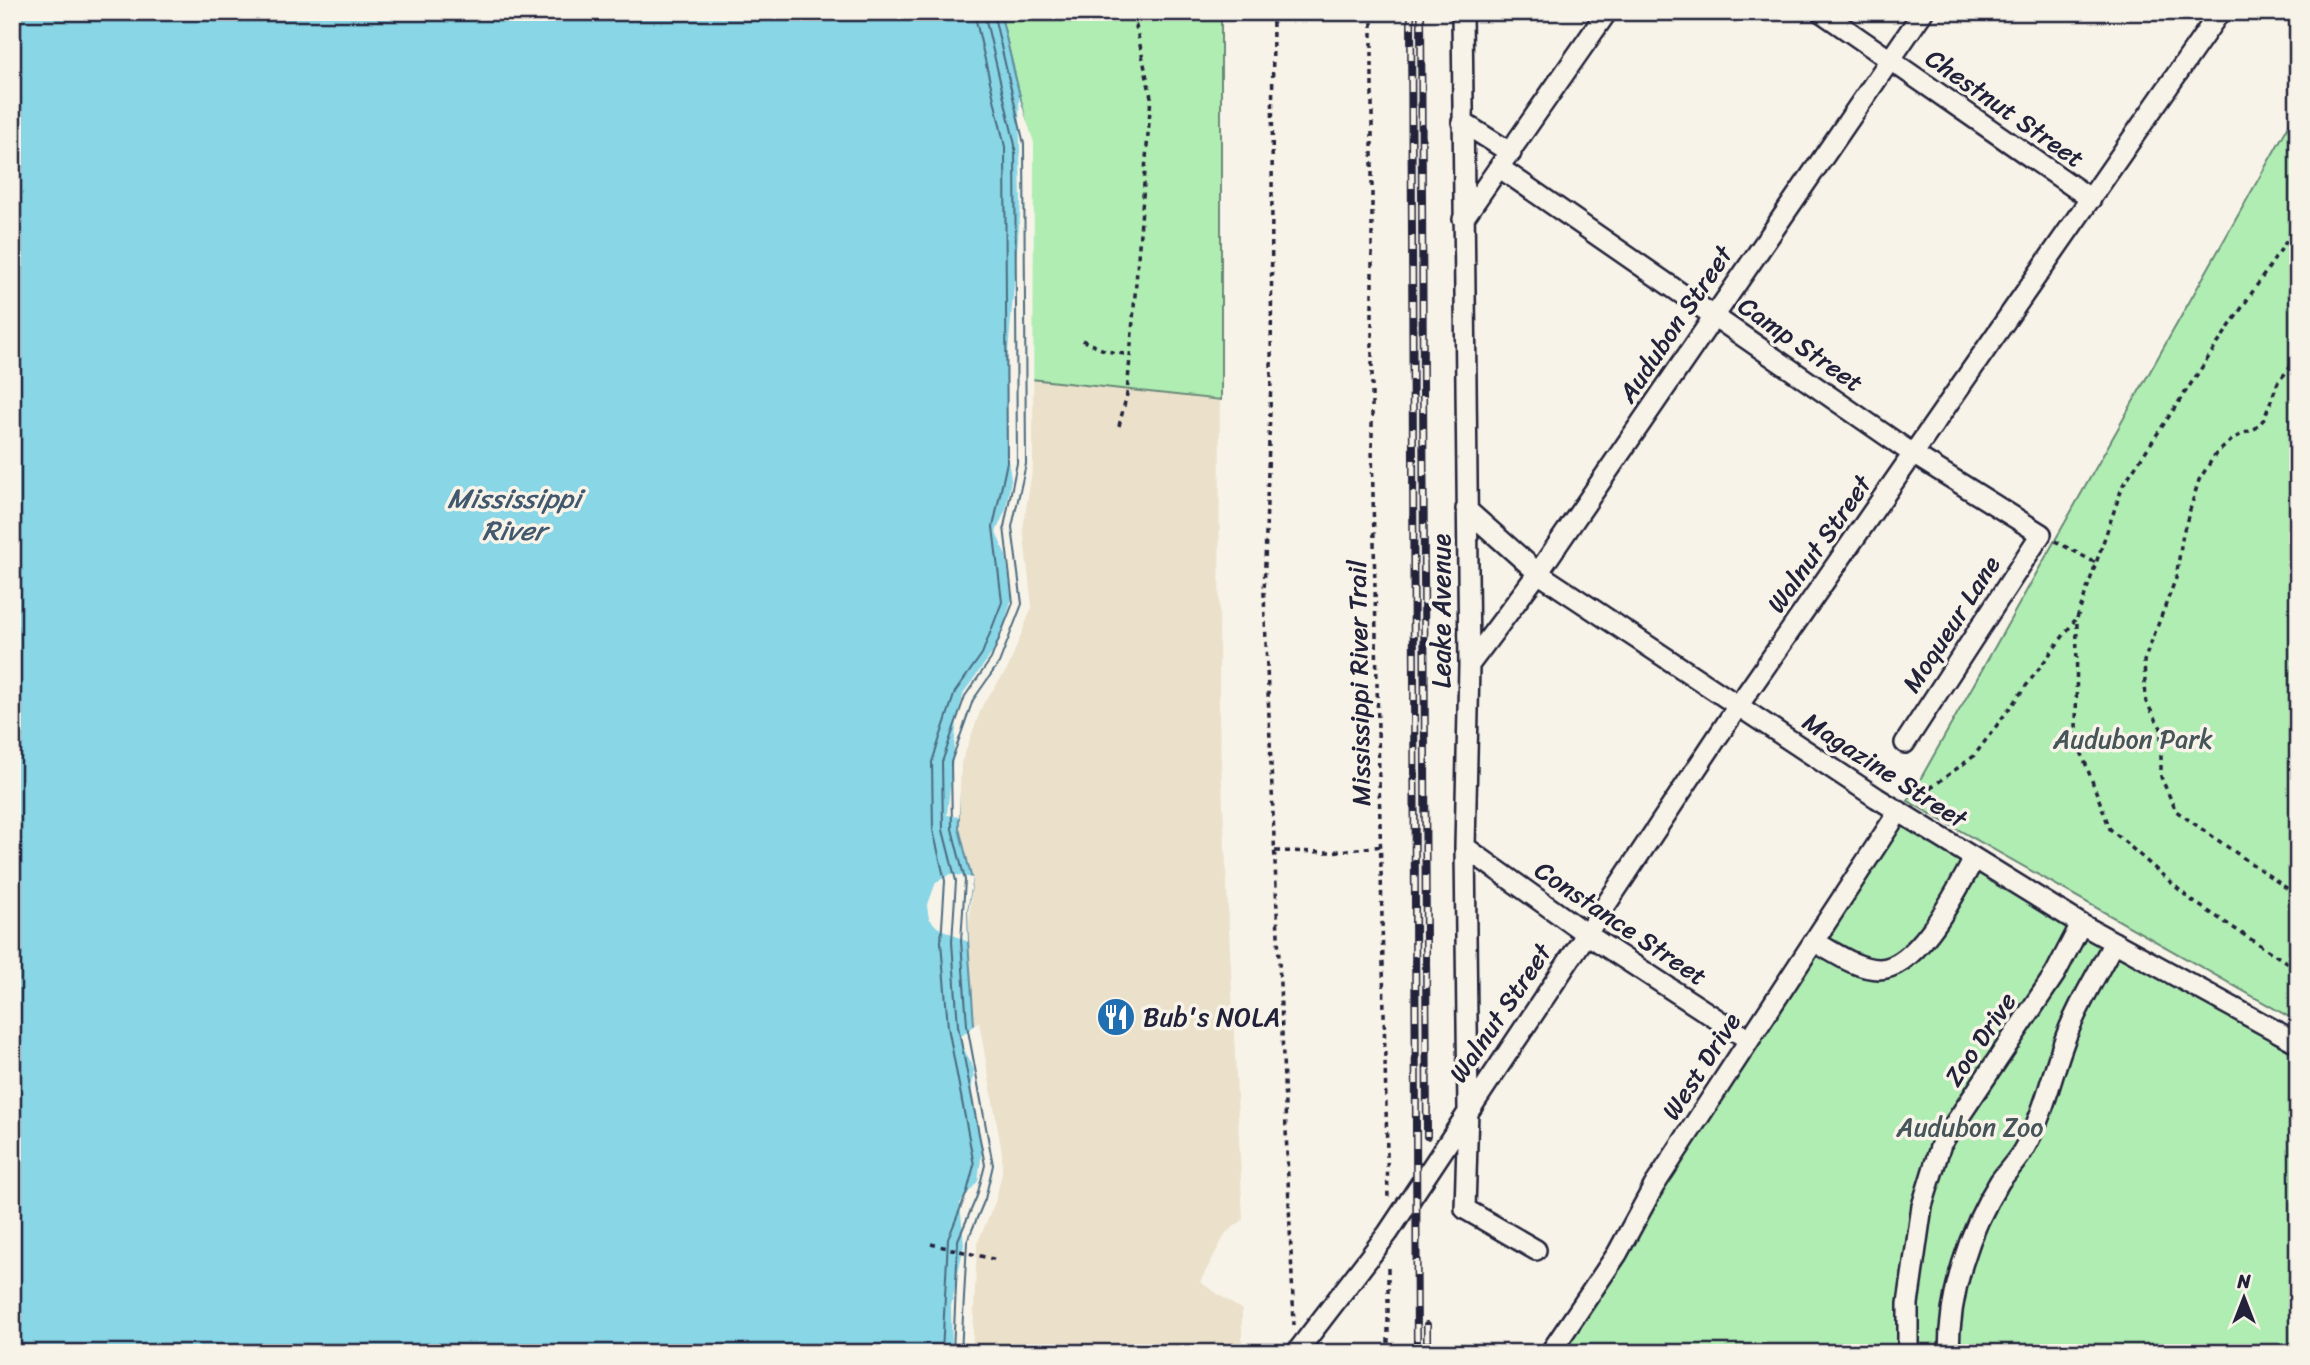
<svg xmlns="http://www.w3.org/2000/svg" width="2310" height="1365" font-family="Sriracha,sans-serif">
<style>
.built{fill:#ebe1cb}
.green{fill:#b0edb3;stroke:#698877;stroke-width:2}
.water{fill:#88d6e6;stroke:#5f8ea2;stroke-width:2}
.pier{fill:#f7f3e8}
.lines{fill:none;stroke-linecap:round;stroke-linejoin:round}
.shore{stroke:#4b6a7f;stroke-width:2}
.minor-casing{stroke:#22223b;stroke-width:24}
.path{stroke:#22223b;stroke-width:3.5;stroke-dasharray:5 5;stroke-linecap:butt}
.minor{stroke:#f7f3e8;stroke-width:19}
.rail-casing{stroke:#22223b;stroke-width:8}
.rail{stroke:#f7f3e8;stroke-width:5;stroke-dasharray:16;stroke-linecap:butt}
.labels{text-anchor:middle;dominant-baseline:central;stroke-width:7;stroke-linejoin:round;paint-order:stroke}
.street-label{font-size:26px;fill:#22223b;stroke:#f7f3e8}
.park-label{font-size:26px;fill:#465559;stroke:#f7f3e8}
.poi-label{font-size:26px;fill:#22223b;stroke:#f7f3e8;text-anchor:start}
.water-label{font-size:28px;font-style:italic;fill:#41586e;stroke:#f7f3e8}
</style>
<rect width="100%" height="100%" fill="#f7f3e8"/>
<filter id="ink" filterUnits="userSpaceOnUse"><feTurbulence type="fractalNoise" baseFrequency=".0143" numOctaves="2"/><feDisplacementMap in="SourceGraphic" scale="14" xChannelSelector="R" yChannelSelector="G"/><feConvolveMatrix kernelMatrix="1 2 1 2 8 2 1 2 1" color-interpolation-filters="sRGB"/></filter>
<g filter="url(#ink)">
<path class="built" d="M1000,12H1221L1219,720L1243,1220L1226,1233L1200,1282L1242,1310V1353H968L975,1023L968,942L972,880L959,828L958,762L1019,528L1031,143Z"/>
<path class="green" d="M1000,12H1221V400L1031,379V143Z
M2298,109V1022L1908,801Z
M1901,826L2298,1056V1353H1549L1654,1186Z"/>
<path class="water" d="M12,12H1000L1031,143L1019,528L1029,604L979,702L958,762L959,828L972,880L967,911L968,941L974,1024L988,1095L974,1243L968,1353H12Z"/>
<path class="pier" d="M1019,96L1034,143L1033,465L1023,528L1032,607L1008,668L983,704L961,763L959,817L947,815L957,719L964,692L998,645L1012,598L1006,556L996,532L1006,509L1011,479L1007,454L1006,376L1021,204Z
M951,874L973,878L967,911L968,942L937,927L929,918L927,907L936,882Z
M979,1022L1002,1153V1173L995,1202L977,1244L972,1353H952L951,1306L964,1245L960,1203L978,1181L982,1150L971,1094L974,1070L959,1038Z"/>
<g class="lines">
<path class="shore" d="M942,1353L948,1239L967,1192L974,1165L948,1027L941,942L945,881L933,830L932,762L955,692L982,654L1002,602L993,527L1007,462L1005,147L974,12
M953,1353L958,1240L977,1196L985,1165L958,1026L952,942L956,881L943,830L942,762L965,696L991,659L1013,603L1004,527L1017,463L1015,145L984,12
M961,1353L967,1242L985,1199L993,1165L967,1025L961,941L965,880L952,829L951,762L973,700L999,663L1022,604L1012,527L1026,464L1024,144L993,12"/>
<defs>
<path id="minor" d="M1462,12L1469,665L1465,847L1468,1110L1465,1209L1536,1250
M1821,12L2091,199
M1462,122L1511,153
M1500,168L1913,454L2041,534L1905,743
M1463,219L1607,12
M1466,509L1538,573L1877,798L2081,924L2298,1043
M1469,665L1538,573L1923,12
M1465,847L1585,933L1749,1040
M1815,942C1834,952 1856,969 1879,969C1918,969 1957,890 1974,859
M1296,1353L1388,1233L1738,706L2220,12
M1550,1353L1617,1254L1654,1186L1899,811
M1908,1353V1304L1922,1206L1941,1144L2055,974L2081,924
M1949,1353C1949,1294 1968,1231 2000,1181C2008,1170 2019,1159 2025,1147C2044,1114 2051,1077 2064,1042C2076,1008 2097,975 2114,942"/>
</defs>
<use href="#minor" class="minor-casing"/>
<path class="path" d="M1273,12L1271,379L1264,594L1294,1325
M1372,12V447L1388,1200
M2298,224L2123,485L2077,618L2076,738L2110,829L2191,900L2298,970
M1082,340L1106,351L1130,355
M2298,358L2278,382L2264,419L2256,428L2234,438L2215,455L2199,480L2183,533L2176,578L2144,661L2146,702L2161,728V777L2176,811L2298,896
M1119,426L1127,394L1151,97L1133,12
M2055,541L2096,563
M1914,800L1974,756L2075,620
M1275,851L1331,852L1383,846
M931,1244L997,1260
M1388,1353V1264"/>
<use href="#minor" class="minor"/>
<defs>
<path id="rail" d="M1411,12L1417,1353
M1421,12L1427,1136
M1427,1325V1353"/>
</defs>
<use href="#rail" class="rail-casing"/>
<use href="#rail" class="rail"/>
</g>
</g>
<defs>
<symbol id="restaurant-disc" viewBox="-11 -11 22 22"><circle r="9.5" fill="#1f6fb2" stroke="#f7f3e8"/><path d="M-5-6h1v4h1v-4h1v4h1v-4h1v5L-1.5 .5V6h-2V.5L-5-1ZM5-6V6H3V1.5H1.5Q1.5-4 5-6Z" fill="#fff"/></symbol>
</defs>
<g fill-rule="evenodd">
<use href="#restaurant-disc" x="1094" y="995" width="44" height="44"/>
</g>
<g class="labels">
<g class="street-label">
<text transform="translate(2005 108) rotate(35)">Chestnut Street</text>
<text transform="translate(1675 324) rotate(-56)">Audubon Street</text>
<text transform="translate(1801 344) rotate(35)">Camp Street</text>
<text transform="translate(1819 544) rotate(-55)">Walnut Street</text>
<text transform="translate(1441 611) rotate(-90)">Leake Avenue</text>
<text transform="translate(1951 624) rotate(-57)">Moqueur Lane</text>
<text transform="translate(1359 683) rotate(-91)">Mississippi River Trail</text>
<text transform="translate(1885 770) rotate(33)">Magazine Street</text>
<text transform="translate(1621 923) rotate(34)">Constance Street</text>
<text transform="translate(1500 1013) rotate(-56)">Walnut Street</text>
<text transform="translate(1980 1039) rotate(-56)">Zoo Drive</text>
<text transform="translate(1701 1066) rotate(-57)">West Drive</text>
</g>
<g class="park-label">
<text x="2133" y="739">Audubon Park</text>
<text x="1970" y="1127">Audubon Zoo</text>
</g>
<g class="poi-label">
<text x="1143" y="1017">Bub's NOLA</text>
</g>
<g class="water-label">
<text x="514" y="498">Mississippi<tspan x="514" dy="32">River</tspan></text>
</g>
</g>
<rect width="2310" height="1365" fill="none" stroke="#f7f3e8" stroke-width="42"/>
<rect x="21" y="21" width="2268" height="1323" fill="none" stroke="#22223b" stroke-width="2.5" filter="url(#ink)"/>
<g transform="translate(2244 1298)" stroke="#f7f3e8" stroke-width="5" paint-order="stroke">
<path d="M0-5L12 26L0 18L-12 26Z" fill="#22223b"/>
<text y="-10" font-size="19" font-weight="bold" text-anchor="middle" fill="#22223b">N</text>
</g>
</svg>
